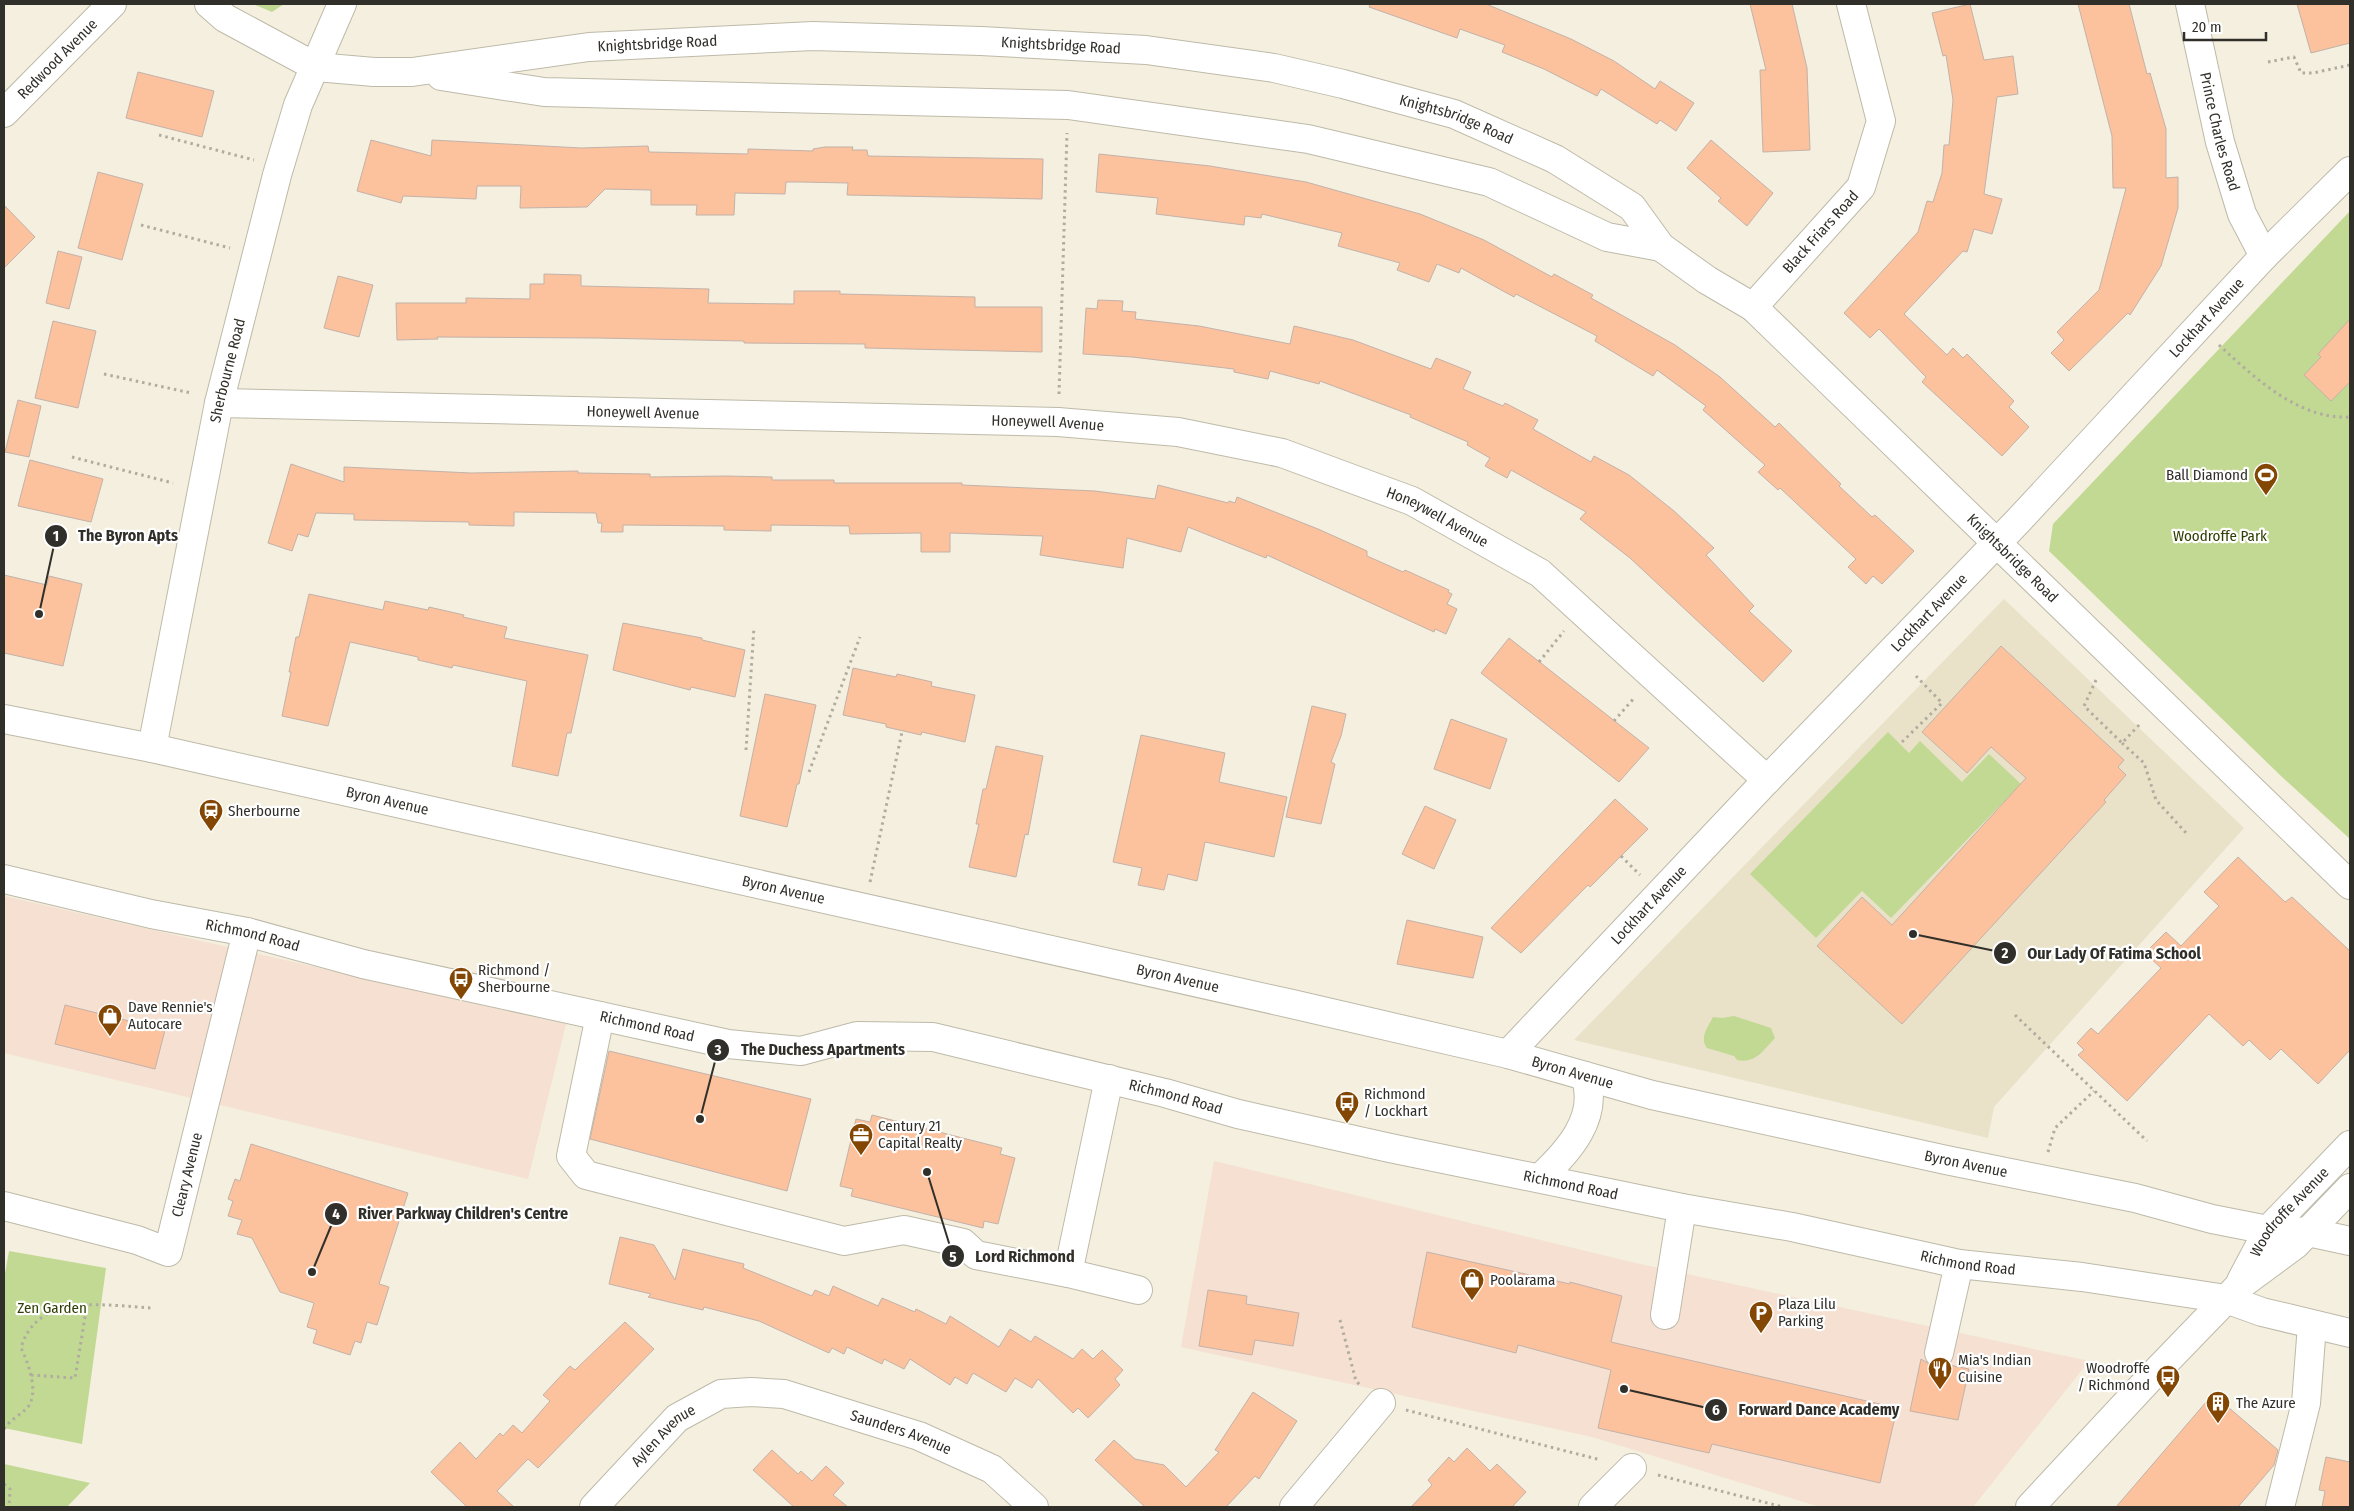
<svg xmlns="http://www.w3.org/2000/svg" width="2354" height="1511" font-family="'Fira Sans Condensed',sans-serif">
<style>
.commercial{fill:#f5e0d2}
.built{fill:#e9e2c9}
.green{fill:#c2d994}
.building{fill:#fcc19d;stroke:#c3b2a9}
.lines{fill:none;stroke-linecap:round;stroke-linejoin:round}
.minor-casing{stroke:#bebaa9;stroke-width:30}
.major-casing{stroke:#bebaa9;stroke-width:30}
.path{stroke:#b0ac9f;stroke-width:3;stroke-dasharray:2.5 4;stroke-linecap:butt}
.minor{stroke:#fff;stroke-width:28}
.major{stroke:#fff;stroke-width:28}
.labels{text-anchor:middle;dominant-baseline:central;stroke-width:4.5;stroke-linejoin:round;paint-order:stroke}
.street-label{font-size:15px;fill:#312f29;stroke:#fff}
.poi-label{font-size:15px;fill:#312f29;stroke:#fff;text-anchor:start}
.park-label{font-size:15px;fill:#303e03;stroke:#fff}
.leader{fill:none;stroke:#312f29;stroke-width:2}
.callout-dot{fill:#312f29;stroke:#fff;stroke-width:2}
.mark-label{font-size:15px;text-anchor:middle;font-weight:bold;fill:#fff}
.callout-label{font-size:16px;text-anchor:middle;font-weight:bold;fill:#312f29;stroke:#fff;stroke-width:4.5;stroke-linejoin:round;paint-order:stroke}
</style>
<rect width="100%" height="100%" fill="#f4efde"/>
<path class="commercial" d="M4,896L566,1024L528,1179L4,1053Z
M1214,1161L1631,1262L2089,1361L1973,1507H1820L1592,1437L1181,1347Z"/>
<path class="built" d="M2004,599L2244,828L1994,1107L1988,1138L1574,1040Z"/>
<path class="green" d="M253,4H284L272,12Z
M2350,211V839L2281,776L2049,551L2053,524Z
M1888,732L1909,753L1920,741L1962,782L1989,754L2021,784L1891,918L1862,891L1816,938L1750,874Z
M1734,1016L1771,1028L1775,1038C1763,1051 1755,1064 1737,1060L1734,1056L1707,1048C1699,1038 1708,1027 1713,1017L1722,1018Z
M9,1251L106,1268L82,1444L4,1428V1279Z
M4,1464L90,1483L67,1507H4Z"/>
<path class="building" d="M1370,4H1486L1571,39L1614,61L1655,89L1660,81L1694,103L1676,131L1660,120L1657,124L1601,89L1597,96L1544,69L1502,52L1505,45L1460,29L1457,38L1369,7Z
M1750,4H1792L1807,68L1810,150L1763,152L1760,70H1766Z
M1970,4L1984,60L2013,56L2018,94L1997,97L1984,194L2002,199L1992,234L1974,229L1967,252L1963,251L1904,314L1947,355L1953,348L1963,358L1967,354L2014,401L2009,407L2029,427L2002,456L1922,382L1926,377L1879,329L1870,338L1844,313L1918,232L1927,201L1933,202L1942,173L1944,145H1949L1953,100L1946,55L1943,56L1932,13Z
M2078,4H2129L2147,74L2150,73L2166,129V178L2178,177V208L2161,266L2130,315L2128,313L2069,371L2051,353L2064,340L2057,332L2099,290L2126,188H2113L2112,136Z
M2297,4H2350V43L2311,53Z
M138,72L214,91L202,137L126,118Z
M371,140L431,156L432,140L581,148L648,146L649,152L748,154V149L813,151V149L825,147H853L852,150H867L868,156L1043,159L1042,199L847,195L848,183L800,182H786L785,194L735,193L734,215H696L697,205H651V190L605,189L587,207L520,208L521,186H477L476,199L403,196L401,203L357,191Z
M1711,140L1773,193L1747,226L1718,201L1721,198L1687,168Z
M1099,154L1210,166L1306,182L1420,214L1484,240L1552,277L1554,274L1593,295L1591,298L1675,345L1720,377L1775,427L1779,423L1841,484L1839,486L1872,517L1875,515L1914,551L1882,584L1873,576L1866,584L1848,567L1856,559L1780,488L1778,490L1758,472L1765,465L1703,410L1706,406L1657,370L1653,376L1595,341L1597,336L1516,294L1514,297L1461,268L1459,273L1437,264L1429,282L1397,270L1400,263L1338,246L1342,233L1262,214L1261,218L1245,216L1244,225L1156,214L1158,198L1096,192Z
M98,172L143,184L122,260L78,248Z
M4,205L35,237L4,268Z
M58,251L82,257L69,309L46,303Z
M544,274L581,275V286L709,289L708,303L794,304V291H840V294L975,297V307H1042V352L865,348V344L744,343V341L598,338L437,337L438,339L397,340L396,303H466V298L530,299V284H544Z
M338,276L373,285L359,337L324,328Z
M1098,300L1123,301L1122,311L1136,312L1135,319L1199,326L1290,344L1294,326L1353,340L1431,369L1436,358L1471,372L1463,389L1503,406L1505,403L1538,420L1533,429L1591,462L1594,456L1629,475L1674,511L1714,548L1706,555L1754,606L1749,611L1792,651L1763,682L1630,558L1580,519L1586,512L1511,470L1507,478L1485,466L1490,458L1467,445L1468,442L1410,417L1411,415L1320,381L1319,384L1270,371L1268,379L1234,372V369L1132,357L1083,354L1086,308L1097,309Z
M2350,319V382L2331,401L2304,375L2321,357L2318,354Z
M53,321L96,331L78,408L35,398Z
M18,400L41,406L29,457L5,452Z
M30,460L103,479L91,522L18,506Z
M291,464L344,482V467L471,473L578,471V473L650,474V477L726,476L772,477V480H834V483H962V485L1095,491L1155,499L1158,485L1228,503L1229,501L1235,503L1237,497L1318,529L1367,551V556L1403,572L1405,570L1449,590L1448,592L1452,594L1447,604L1457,609L1446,634L1435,629L1434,632L1267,555L1266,558L1188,527L1181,552L1127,538L1123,568L1040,555L1043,536L950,533V552H921V533L850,534L849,526L771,525V531L724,530V526L623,525V532H601L602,523H598L596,513L514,512V526L469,525V522L354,520V514L316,513L308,537L298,534L292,551L268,543Z
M4,575L47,585L49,576L82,584L63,666L4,653Z
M309,594L383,610L385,601L428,610L429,607L464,615L463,617L507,627L504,638L588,655L571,733H567L558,776L512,766L527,681L453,665L452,668L418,660V657L350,642L328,726L282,716L291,672H289L296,637H299Z
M623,623L702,638V640L745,650L735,697L691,687L690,690L613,670Z
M1509,638L1649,748L1619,782L1481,673Z
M2001,646L2124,760L2118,767L2126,775L2104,800L2106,802L1902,1024L1817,946L1862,897L1892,925L2026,778L1991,747L1967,773L1922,732Z
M853,668L896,677L897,674L932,682L931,686L975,695L965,742L922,732L921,735L886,727V724L843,715Z
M765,694L816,705L799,784H797L787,827L740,816Z
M1312,706L1346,714L1341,736L1331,762L1335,764L1321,824L1286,817Z
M1451,719L1507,739L1490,789L1434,769Z
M1141,735L1225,753L1219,782L1287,797L1274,857L1205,842L1197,881L1168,874L1164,890L1138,885L1142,868L1113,862Z
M996,746L1043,756L1028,835L1025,834L1016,877L969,867L979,824H976L983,789H986Z
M1615,799L1648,829L1590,887L1588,885L1521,953L1491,928Z
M1425,806L1456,820L1434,869L1402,854Z
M2238,857L2285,902L2292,897L2350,951V1050L2318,1084L2281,1049L2270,1060L2249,1040L2243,1046L2209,1014L2127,1101L2078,1055L2084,1050L2077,1043L2091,1028L2098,1034L2161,968L2145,953L2166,932L2181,946L2219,906L2204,892Z
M1407,920L1483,937L1473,978L1397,964Z
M65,1005L165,1030L155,1069L55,1044Z
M609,1051L811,1099L787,1191L590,1139Z
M872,1115L1002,1148L1000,1154L1015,1158L998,1224L984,1221L983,1228L851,1196L853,1189L840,1186L856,1119L870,1122Z
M251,1144L408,1193L379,1284L389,1287L377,1325L367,1322L361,1343L355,1341L350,1355L313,1343L317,1330L307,1327L314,1303L280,1292L252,1238L237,1234L242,1220L228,1216L233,1201L228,1199L235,1179L240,1181Z
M620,1237L654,1245L675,1280L683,1249L744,1264L743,1268L812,1296L815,1290L829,1296L833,1286L878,1306L882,1298L915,1312L916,1309L946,1324L950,1316L999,1347L1010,1329L1031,1342L1035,1336L1073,1359L1082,1349L1093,1359L1102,1350L1123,1370L1115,1379L1120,1385L1088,1418L1078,1408L1073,1413L1038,1379L1032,1388L1015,1378L1006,1392L973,1373L967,1384L955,1377L950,1385L910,1359L904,1369L884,1359L882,1364L847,1347L844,1354L832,1348L829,1353L759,1321L704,1307L703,1310L669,1302L648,1297L651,1294L609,1284Z
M1427,1252L1570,1284V1282L1622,1296L1611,1342L1897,1408L1880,1483L1712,1444L1709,1453L1598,1428L1611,1370L1518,1345L1516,1353L1412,1327Z
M1208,1290L1247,1296L1246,1304L1299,1313L1293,1346L1255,1340L1252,1355L1199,1346Z
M625,1322L654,1349L538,1468L528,1459L497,1491L514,1507H467L431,1472L460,1442L476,1459L500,1433L503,1436L513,1425L522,1433L550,1401L543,1395L570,1366L575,1370Z
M1921,1359L1936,1368L1949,1365L1969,1369L1958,1420L1910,1411Z
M1253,1392L1297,1421L1259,1479L1255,1476L1226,1507H1145L1095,1460L1114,1440L1135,1459L1164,1465L1186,1487L1219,1452L1215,1450Z
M2213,1394L2278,1450L2274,1465L2238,1507H2116Z
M1467,1448L1490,1471L1497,1464L1526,1492L1512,1507H1411L1432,1485L1428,1480L1449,1457L1454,1462Z
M772,1450L798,1474L801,1471L812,1481L826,1466L844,1483L833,1495L848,1507H794L753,1470Z
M2326,1457L2350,1462V1507H2322L2325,1491L2319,1490Z"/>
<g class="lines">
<defs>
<g id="minor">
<path id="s1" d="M209,4L225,18L316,67L374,72H412L589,47L813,36L981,41L1146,50L1274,68L1343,84L1454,114L1555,159L1632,207L1661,247L1707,280L1753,307L2350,885"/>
<path id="s2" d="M2190,4L2220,142L2242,214L2264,256"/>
<path d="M441,76L544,92L1068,105L1308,139L1489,182L1607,237L1661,247"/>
<path id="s3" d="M4,113L112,4"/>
<path id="s4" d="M1753,307L1861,187L1881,121L1851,4"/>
<path id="s5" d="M219,403L1058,422L1178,432L1282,453L1412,501L1540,573L1767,780"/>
<path id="s6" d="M4,719L152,748L1292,1004L1508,1054L1652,1095L1946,1160L2135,1198L2212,1219L2268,1230L2308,1232L2350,1241"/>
<path id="s7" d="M152,748L219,403L277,175L298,105L342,4"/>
<path d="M600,1016L571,1156L586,1175L844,1241L904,1230L963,1243L976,1255L1068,1273L1109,1079"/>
<path id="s8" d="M1508,1054L1767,780L2018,521L2264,256L2350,171"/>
<path d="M1540,1178C1568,1152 1600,1117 1585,1076"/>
<path id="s9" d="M4,1206L137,1240L168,1252L247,932"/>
<path d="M1068,1273L1138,1290"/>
<path d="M1665,1315L1682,1208"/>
<path d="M1939,1353L1959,1264"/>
<path id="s10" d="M594,1507L677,1418L721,1394L751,1392L784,1394L919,1436L992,1469L1034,1507"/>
<path d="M1294,1507L1381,1403"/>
<path d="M1593,1507L1632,1468"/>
<path d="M2280,1507L2306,1403L2312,1325"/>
</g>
<g id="major">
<path id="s11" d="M4,879L151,914L247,932L363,964L728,1044L801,1051L857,1036L933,1037L1165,1093L1238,1114L1390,1148L1682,1208L1792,1227L1959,1264L2082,1277L2226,1299L2262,1312L2350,1333"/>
<path id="s12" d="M2241,1281L2268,1230L2350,1145"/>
<path d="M2030,1507L2150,1378L2238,1287L2295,1245L2350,1188"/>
</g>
</defs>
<use href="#minor" class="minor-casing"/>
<use href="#major" class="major-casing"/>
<path class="path" d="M2268,62L2294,57L2301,73H2313L2350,65
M159,135L254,160
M141,225L230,248
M2219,345C2255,378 2299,420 2350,417
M104,374L191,393
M1059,394L1067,133
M72,457L173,483
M1539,662L1564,631
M2096,680L2084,706L2122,743L2141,723
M1614,721L1635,697
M1902,742L1942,703L1916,676
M2122,743L2144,763L2156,800L2187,834
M746,750L754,627
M809,772L860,637
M1621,856L1640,875
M870,882L902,732
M2015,1015L2147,1141
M2048,1152L2055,1128L2094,1091
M1340,1320L1356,1381L1360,1385
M31,1375L75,1378L87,1305
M1406,1410L1601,1460
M4,1429C10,1420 20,1415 27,1408C40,1394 28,1362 21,1348C37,1291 107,1306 152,1308
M1658,1475L1783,1507
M4,1484L10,1489L9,1507"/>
<use href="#minor" class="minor"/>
<use href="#major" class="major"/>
</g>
<defs>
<symbol id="stadium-pin" viewBox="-11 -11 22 30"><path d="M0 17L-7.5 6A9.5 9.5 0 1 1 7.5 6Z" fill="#834703" stroke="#fff"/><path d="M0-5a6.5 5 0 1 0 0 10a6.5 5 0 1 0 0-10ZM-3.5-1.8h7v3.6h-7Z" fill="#fff"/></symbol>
<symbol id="station-pin" viewBox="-11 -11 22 30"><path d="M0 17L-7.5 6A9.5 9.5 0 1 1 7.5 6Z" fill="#834703" stroke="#fff"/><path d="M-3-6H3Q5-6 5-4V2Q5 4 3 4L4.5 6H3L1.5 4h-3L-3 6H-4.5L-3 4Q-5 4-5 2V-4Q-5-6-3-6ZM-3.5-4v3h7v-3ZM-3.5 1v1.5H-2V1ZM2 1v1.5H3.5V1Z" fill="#fff"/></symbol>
<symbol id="bus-pin" viewBox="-11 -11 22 30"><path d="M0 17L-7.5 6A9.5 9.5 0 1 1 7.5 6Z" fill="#834703" stroke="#fff"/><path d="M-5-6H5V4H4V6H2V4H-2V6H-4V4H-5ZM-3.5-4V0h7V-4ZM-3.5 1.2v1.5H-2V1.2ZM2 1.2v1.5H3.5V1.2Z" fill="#fff"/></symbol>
<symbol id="shop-pin" viewBox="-11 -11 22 30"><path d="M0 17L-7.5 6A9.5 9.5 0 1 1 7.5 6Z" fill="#834703" stroke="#fff"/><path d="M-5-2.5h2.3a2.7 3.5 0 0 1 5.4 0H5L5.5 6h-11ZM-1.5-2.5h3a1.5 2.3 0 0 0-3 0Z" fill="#fff"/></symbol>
<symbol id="office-pin" viewBox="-11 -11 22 30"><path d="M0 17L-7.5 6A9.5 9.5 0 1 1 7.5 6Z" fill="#834703" stroke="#fff"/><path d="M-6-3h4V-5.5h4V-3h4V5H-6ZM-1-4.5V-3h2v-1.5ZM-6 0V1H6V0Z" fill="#fff"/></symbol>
<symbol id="parking-pin" viewBox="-11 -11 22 30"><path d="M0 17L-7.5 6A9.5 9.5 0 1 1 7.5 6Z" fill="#834703" stroke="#fff"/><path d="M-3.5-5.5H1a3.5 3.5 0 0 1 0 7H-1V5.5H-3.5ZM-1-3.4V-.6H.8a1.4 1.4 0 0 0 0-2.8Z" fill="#fff"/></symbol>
<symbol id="restaurant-pin" viewBox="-11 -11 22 30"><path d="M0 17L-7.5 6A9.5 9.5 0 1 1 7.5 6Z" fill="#834703" stroke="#fff"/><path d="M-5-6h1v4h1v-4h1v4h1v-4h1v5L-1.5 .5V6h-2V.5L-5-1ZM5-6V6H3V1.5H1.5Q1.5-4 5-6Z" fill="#fff"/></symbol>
<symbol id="building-pin" viewBox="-11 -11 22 30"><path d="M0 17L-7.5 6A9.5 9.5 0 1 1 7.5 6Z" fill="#834703" stroke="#fff"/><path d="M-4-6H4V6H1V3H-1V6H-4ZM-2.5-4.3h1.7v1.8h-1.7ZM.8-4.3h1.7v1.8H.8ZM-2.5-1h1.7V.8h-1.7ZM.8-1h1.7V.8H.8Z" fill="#fff"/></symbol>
</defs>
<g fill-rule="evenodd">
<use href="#stadium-pin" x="2252" y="461" width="28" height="38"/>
<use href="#station-pin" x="197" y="797" width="28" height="38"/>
<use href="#bus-pin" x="447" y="965" width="28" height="38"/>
<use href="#shop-pin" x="96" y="1002" width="28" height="38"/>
<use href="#bus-pin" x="1333" y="1089" width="28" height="38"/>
<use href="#office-pin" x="847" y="1121" width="28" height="38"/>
<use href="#shop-pin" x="1458" y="1266" width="28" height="38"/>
<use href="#parking-pin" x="1747" y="1299" width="28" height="38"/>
<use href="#restaurant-pin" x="1926" y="1355" width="28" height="38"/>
<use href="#bus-pin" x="2154" y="1363" width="28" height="38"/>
<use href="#building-pin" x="2204" y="1389" width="28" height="38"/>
</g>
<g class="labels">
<g class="street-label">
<text stroke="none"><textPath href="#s1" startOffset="468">Knightsbridge Road</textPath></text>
<text stroke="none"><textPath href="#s1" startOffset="872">Knightsbridge Road</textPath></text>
<text stroke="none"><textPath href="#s3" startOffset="76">Redwood Avenue</textPath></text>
<text stroke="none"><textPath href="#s1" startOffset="1276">Knightsbridge Road</textPath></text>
<text stroke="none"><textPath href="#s2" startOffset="131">Prince Charles Road</textPath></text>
<text stroke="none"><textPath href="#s4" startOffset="101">Black Friars Road</textPath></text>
<text stroke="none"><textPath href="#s8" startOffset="1015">Lockhart Avenue</textPath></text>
<text stroke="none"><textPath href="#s7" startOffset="385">Sherbourne Road</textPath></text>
<text stroke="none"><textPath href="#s5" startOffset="424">Honeywell Avenue</textPath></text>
<text stroke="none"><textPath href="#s5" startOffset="829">Honeywell Avenue</textPath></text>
<text stroke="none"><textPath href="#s5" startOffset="1234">Honeywell Avenue</textPath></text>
<text stroke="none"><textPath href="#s1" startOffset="1994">Knightsbridge Road</textPath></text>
<text stroke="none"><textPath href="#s8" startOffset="610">Lockhart Avenue</textPath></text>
<text stroke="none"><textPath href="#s6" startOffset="392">Byron Avenue</textPath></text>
<text stroke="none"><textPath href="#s6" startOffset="798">Byron Avenue</textPath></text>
<text stroke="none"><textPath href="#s8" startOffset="205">Lockhart Avenue</textPath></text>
<text stroke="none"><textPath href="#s11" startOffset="255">Richmond Road</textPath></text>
<text stroke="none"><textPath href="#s6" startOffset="1202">Byron Avenue</textPath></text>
<text stroke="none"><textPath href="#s11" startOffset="660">Richmond Road</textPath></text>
<text stroke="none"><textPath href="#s6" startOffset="1608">Byron Avenue</textPath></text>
<text stroke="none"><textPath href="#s11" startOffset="1200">Richmond Road</textPath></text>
<text stroke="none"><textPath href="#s6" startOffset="2012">Byron Avenue</textPath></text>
<text stroke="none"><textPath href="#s9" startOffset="250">Cleary Avenue</textPath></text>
<text stroke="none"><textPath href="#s11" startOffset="1605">Richmond Road</textPath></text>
<text stroke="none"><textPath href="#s12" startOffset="85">Woodroffe Avenue</textPath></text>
<text stroke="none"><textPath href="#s11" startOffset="2010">Richmond Road</textPath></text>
<text stroke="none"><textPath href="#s10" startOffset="358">Saunders Avenue</textPath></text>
<text stroke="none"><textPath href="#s10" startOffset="100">Aylen Avenue</textPath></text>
</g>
<g class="poi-label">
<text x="2248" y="475" text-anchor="end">Ball Diamond</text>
<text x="228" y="811">Sherbourne</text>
<text x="478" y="970">Richmond /<tspan x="478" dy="17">Sherbourne</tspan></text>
<text x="128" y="1007">Dave Rennie's<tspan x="128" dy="17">Autocare</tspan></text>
<text x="1364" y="1094">Richmond<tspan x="1364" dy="17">/ Lockhart</tspan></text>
<text x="878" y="1126">Century 21<tspan x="878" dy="17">Capital Realty</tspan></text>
<text x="1490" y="1280">Poolarama</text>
<text x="1778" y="1304">Plaza Lilu<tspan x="1778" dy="17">Parking</tspan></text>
<text x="1958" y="1360">Mia's Indian<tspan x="1958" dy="17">Cuisine</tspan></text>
<text x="2150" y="1368" text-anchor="end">Woodroffe<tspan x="2150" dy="17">/ Richmond</tspan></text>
<text x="2236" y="1403">The Azure</text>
</g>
<g class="park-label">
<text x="2220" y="536">Woodroffe Park</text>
<text x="52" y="1308">Zen Garden</text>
</g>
</g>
<path class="leader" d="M39 614L56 536M1913 934L2005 953M700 1119L718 1050M312 1272L336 1214M927 1172L953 1256M1624 1389L1716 1410"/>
<g class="callout-dot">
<circle cx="39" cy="614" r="5"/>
<circle cx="1913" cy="934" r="5"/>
<circle cx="700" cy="1119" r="5"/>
<circle cx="312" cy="1272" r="5"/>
<circle cx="927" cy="1172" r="5"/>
<circle cx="1624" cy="1389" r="5"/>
<circle cx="56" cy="536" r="12"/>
<circle cx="2005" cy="953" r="12"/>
<circle cx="718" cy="1050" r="12"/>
<circle cx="336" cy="1214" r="12"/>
<circle cx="953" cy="1256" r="12"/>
<circle cx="1716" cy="1410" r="12"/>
</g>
<g class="mark-label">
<text x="56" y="541">1</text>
<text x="2005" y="958">2</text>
<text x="718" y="1055">3</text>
<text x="336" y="1219">4</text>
<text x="953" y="1262">5</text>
<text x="1716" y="1415">6</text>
</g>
<g class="callout-label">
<text x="128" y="541">The Byron Apts</text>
<text x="2114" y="959">Our Lady Of Fatima School</text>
<text x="823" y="1055">The Duchess Apartments</text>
<text x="463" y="1219">River Parkway Children's Centre</text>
<text x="1025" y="1262">Lord Richmond</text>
<text x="1819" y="1415">Forward Dance Academy</text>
</g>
<rect width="2354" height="1511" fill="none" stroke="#312f29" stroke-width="10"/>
<path d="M2184 32v8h82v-8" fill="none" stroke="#312f29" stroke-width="2.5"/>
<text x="2192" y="32" font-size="15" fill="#312f29" stroke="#ffffff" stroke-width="4" paint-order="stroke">20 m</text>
</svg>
